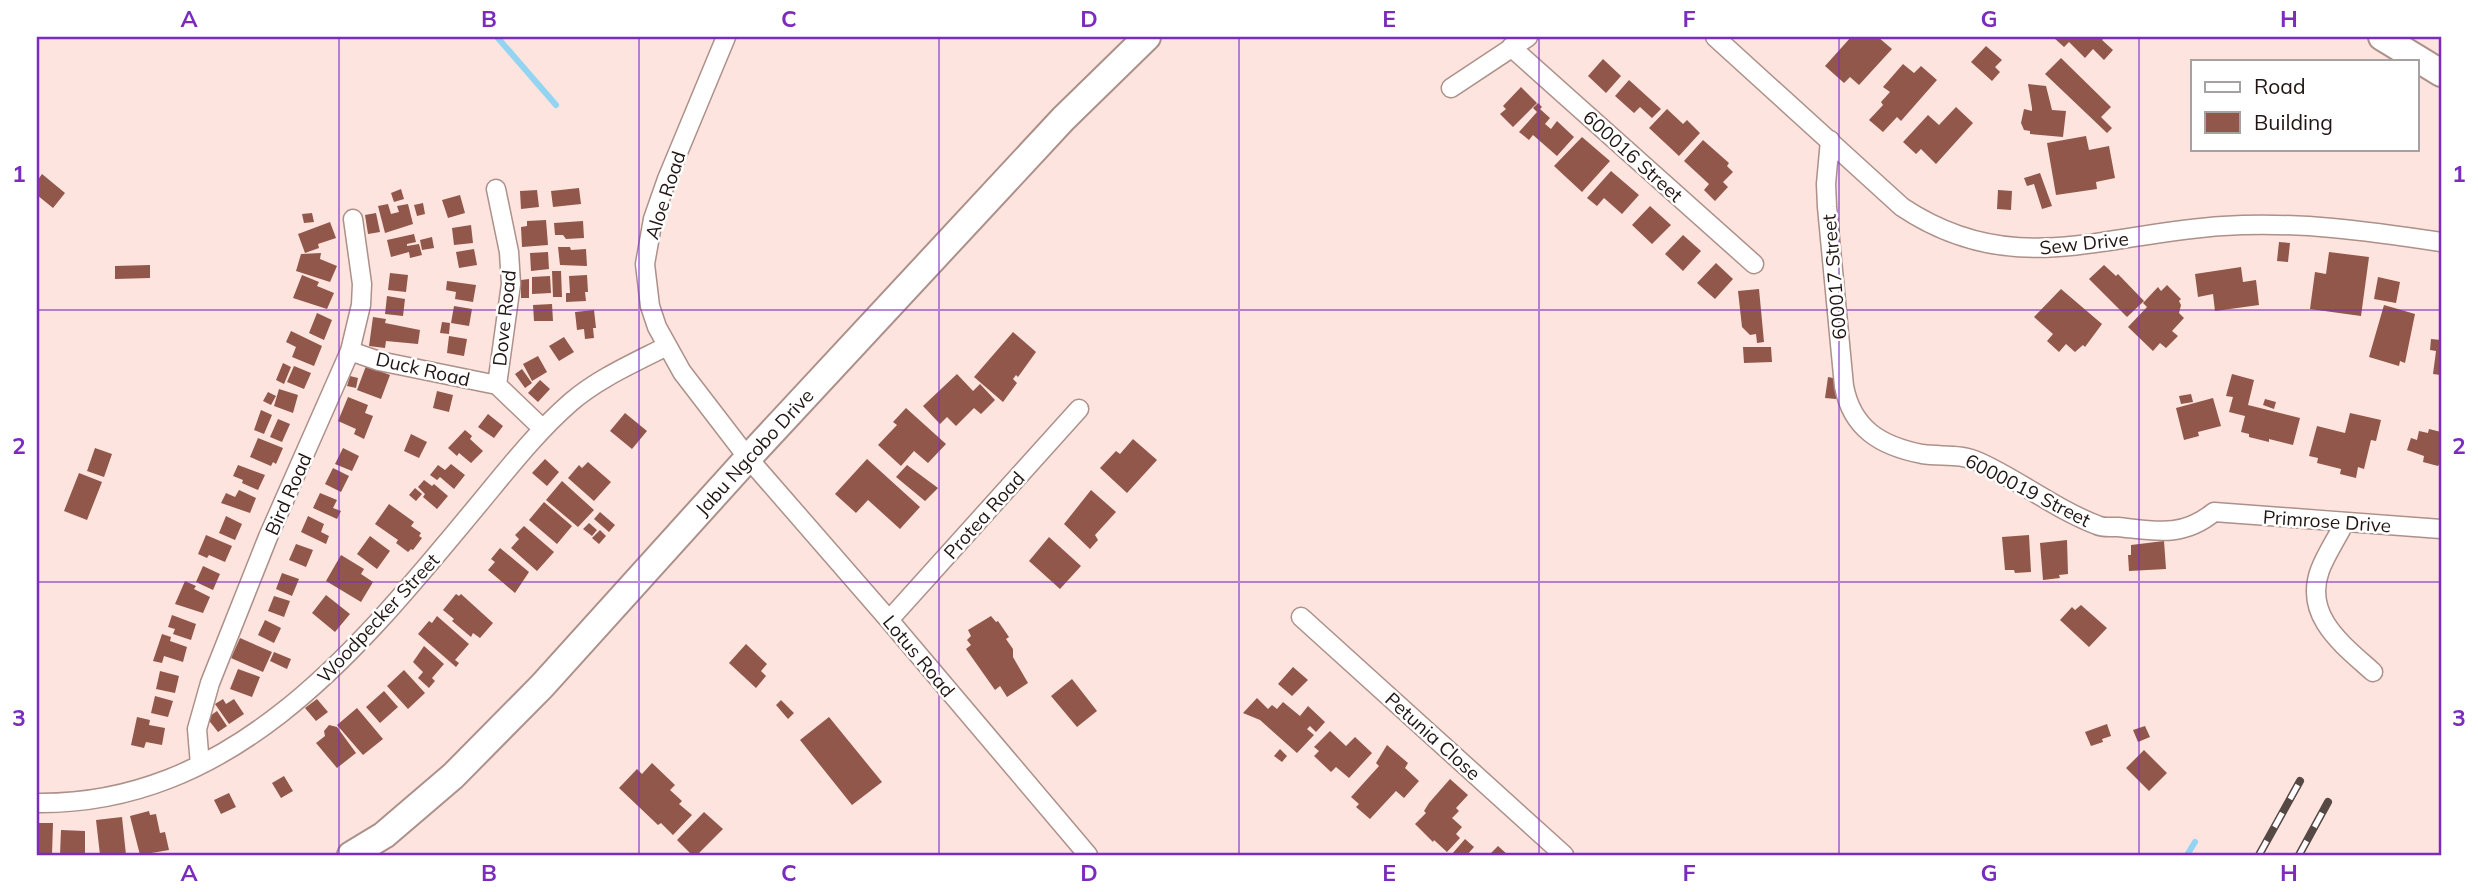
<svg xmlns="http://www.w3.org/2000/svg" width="2478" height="892" font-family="Mulish,sans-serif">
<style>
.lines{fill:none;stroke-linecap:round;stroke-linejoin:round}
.stream{stroke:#92d4f1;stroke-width:6}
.building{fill:#90574a}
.street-casing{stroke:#ad9089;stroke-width:21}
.secondary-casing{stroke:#ad9089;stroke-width:30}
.street{stroke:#fff;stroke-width:18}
.secondary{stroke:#fff;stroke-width:26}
.rail-casing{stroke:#564844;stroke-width:8}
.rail{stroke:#fff;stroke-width:5;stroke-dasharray:16;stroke-linecap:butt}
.grid{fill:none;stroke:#7b2cbf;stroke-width:2;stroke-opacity:0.55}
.labels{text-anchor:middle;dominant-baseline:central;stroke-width:5;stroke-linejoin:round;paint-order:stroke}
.street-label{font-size:19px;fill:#211613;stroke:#fff}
.neatline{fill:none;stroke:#7b2cbf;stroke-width:2.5}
.grid-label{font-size:23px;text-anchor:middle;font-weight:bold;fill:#7b2cbf}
</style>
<rect width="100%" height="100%" fill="#fde4de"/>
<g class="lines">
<path class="stream" d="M497,37L556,105
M2187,855L2195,842"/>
</g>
<path class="building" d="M1851,37H1878L1892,49L1859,85L1850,77L1844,83L1825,66Z
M2053,37H2105L2102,40L2113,50L2104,60L2093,49L2085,58L2069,42L2064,47Z
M1986,46L2002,60L1995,67L2000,72L1992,81L1971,62Z
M2061,58L2111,107L2101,117L2112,128L2107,133L2045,74Z
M1603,59L1621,76L1606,93L1588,76Z
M1903,64L1914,73L1921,66L1937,80L1901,121L1897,117L1883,132L1869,120L1883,105L1881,102L1890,92L1883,87Z
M1629,80L1661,109L1652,118L1640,107L1634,113L1615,96Z
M2028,84L2046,86L2052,110L2066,111L2063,137L2030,134V131L2024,130L2021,123L2024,109L2032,111V108Z
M1521,87L1537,103L1513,127L1500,114L1506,109L1503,106Z
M1538,103L1542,107L1540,109L1550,118L1545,124L1551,129L1557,121L1574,137L1557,156L1533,135L1529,140L1519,132L1537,112L1533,108Z
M1956,107L1973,123L1936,164L1921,149L1916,154L1903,142L1928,115L1939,125Z
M1667,109L1683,124L1687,120L1700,133L1679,156L1649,128Z
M2086,136L2089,150L2109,146L2115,178L2096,182L2097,189L2056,195L2047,143Z
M1582,137L1610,161L1582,192L1554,166Z
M1703,140L1729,163L1727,166L1733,172L1723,182L1728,187L1715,201L1704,190L1709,184L1684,161Z
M1611,171L1639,195L1622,214L1604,198L1597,206L1587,198Z
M2040,173L2052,206L2042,209L2034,184L2027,186L2024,178Z
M42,174L65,193L53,208L37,195V181Z
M579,188L581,204L553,207L551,191Z
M401,189L404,199L394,202L391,193Z
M537,190L539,207L521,209L520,191Z
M1998,190L2012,191L2011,210L1997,209Z
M460,195L465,213L448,218L442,200Z
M423,203L425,214L417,216L414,205Z
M388,204L391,214L399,212L397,206L408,204L413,224L385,233L378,206Z
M1650,206L1671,225L1652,244L1632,225Z
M312,213L314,222L304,223L302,214Z
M376,213L380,232L368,234L365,215Z
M546,220L548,245L522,247L521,227L527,226V221Z
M583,221L584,238L566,239L563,235H555L554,223Z
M330,222L336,238L318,244L319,248L305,253L298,234Z
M471,225L473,243L454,245L452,228Z
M414,234L416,242L407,244V246L419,244L422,255L410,258L409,252L391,257L387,240Z
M1683,235L1701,251L1683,271L1665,254Z
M432,237L434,248L422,250L420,240Z
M2279,242L2290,243L2288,262L2277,261Z
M558,247H570L571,250L586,249L587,266L560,265Z
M474,249L477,265L459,268L456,252Z
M548,252L549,269L531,271L530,253Z
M2329,252L2369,257L2361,316L2310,309L2315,272L2326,274Z
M321,253L320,259L337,266L330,282L296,271L301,254Z
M1716,263L1733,279L1715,299L1697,283Z
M150,265V278L115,279V266Z
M2104,265L2116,276L2118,274L2144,301L2127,317L2089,279Z
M2241,267L2243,282L2256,280L2259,305L2215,311L2213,294L2198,297L2195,274Z
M552,271H561L562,297H553Z
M390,273L408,275L406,292L388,290Z
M302,275L319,282L317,286L334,293L327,309L293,298Z
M587,275L588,292H585L586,301L566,302V293H570L569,276Z
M550,276L551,293L532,294V277Z
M2378,277L2400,282L2396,303L2374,299Z
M529,279V298H521V280Z
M447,281L476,285L473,302L455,299L456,292L446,290Z
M2167,285L2181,299L2179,301L2181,305L2179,313L2184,318L2172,331L2178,336L2166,348L2160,343L2153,351L2128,327L2147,307L2143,303L2158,287L2161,291Z
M1759,289L1764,342L1757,343L1756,334L1750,335L1742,327L1738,291Z
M2061,289L2102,324L2085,347L2083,345L2075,352L2066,344L2059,352L2047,341L2053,334L2034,317Z
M387,296L405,299L403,316L385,314Z
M552,304L553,321H534L533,305Z
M2384,305L2415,314L2405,363L2400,361L2399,366L2369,357Z
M454,306L472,309L469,326L451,323Z
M594,310L596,328H593L594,338L585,339L584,329L577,330L575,312Z
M317,313L332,320L324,340L309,333Z
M373,317L386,319L385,323L420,330L418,344L386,341L385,348L369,346Z
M442,322L450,323L449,334L440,333Z
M291,331L322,346L314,366L292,357L296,347L286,342Z
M1013,332L1036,352L1018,377L1016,375L1013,379L1017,383L1003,402L974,377Z
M449,336L467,339L464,356L447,353Z
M564,337L574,352L559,361L549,346Z
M2431,339L2441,340V375L2433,374L2436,351L2430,350Z
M1743,347H1771L1772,362L1744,363Z
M538,356L547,372L532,381L523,364Z
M283,363L291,367L284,384L276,380Z
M294,366L311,373L304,389L287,382Z
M366,366L390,375L381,399L357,390Z
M522,369L532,383L525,388L515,374Z
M957,374L973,391L980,384L995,400L981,414L974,408L956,426L947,417L940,424L923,406Z
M2232,374L2254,380L2248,405L2300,418L2293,445L2269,439V442L2249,437V434L2241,432L2245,416L2229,412L2233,397L2226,396Z
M350,376L358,378L356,388L347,386Z
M1828,377L1838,379L1836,399L1825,398Z
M540,380L550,389L538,402L528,393Z
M279,389L298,395L293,413L274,406Z
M437,391L453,395L449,412L433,408Z
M268,392L276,396L271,405L263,401Z
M2191,394L2193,402L2181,404L2179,396Z
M348,397L368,405L365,413L373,416L364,439L354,434L356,429L338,421Z
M2213,398L2221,426L2198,432L2199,436L2184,440L2176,408Z
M2265,399L2276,402L2274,409L2263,405Z
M906,408L946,444L928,463L914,451L901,466L878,445L897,425L893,422Z
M261,410L272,415L264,434L254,430Z
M625,413L647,431L632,449L610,431Z
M2350,413L2381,420L2376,441L2371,440L2364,469L2358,467L2356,478L2340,474L2341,469L2317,463L2318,458L2309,456L2317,426L2345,433Z
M488,414L503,426L494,438L478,427Z
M278,419L290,424L282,442L270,437Z
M2429,429L2441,432V461L2438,466L2423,462L2424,456L2407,450L2411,438L2417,440L2419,431L2428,433Z
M465,430L472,436L470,439L483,451L471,463L459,453L457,456L448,448Z
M411,434L427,442L419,458L404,451Z
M258,438L283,448L276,464L273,462L271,466L250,457Z
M1133,439L1157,460L1127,493L1100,468L1116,451L1120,454Z
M95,448L112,454L104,477L87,471Z
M343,448L359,456L352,471L335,464Z
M545,459L559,472L547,486L532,473Z
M867,459L920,507L900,529L868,500L856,513L835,494Z
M588,462L611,482L594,501L568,478L579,465L582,468Z
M451,464L465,475L454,489L440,477L437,480L430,475L438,465L445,470Z
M238,465L265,475L258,490L242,483L243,480L233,476Z
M907,465L938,488L925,501L896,477Z
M333,468L349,476L341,492L325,484Z
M79,473L102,482L87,520L64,511Z
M424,480L432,486L434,484L448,496L437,509L423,497L425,494L418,487Z
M562,481L594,510L578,527L546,500Z
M415,488L422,494L416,501L409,495Z
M239,490L256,498L250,513L221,503L226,493L235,497Z
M1091,490L1116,512L1095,535L1098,540L1090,549L1064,524Z
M320,493L337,500L333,508L341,511L337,519L313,508Z
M544,502L572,526L557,544L529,520Z
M389,504L414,522L411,526L421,533L419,536L422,538L413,550L411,549L408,552L396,543L398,540L375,524Z
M600,512L615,525L609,532L594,519Z
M226,516L242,524L235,540L219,533Z
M308,516L324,524L321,532L329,536L326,544L301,532Z
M589,523L597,530L592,536L583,529Z
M524,526L554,552L537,571L511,548L519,539L515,535Z
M600,530L606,536L599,544L592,538Z
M206,535L232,546L225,562L209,555L207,558L198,554Z
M2029,535L2031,572L2015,573L2014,570H2005L2002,537Z
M370,536L390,551L377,569L357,554Z
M1049,537L1081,566L1060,589L1029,561Z
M2067,540L2068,574L2059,575L2060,578L2043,580L2040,543Z
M2164,541L2166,569L2129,571L2128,555H2131V545Z
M296,544L313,550L306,567L289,560Z
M500,548L529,572L515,593L488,570L495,562L491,559Z
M341,555L364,569L361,574L373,582L361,602L326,581Z
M203,566L220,574L213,590L196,582Z
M282,573L299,579L292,596L276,589Z
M185,581L196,586L194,589L210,597L203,613L175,604Z
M456,594L459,596L461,594L493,623L480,638L473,633L471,637L452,621L454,619L443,610Z
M326,595L350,614L335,632L312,613Z
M274,596L290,601L284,617L268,611Z
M2081,605L2107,628L2089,647L2060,620L2072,607L2075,610Z
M172,615L196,624L191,640L173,634L175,629L168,627Z
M437,616L469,644L455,660L459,663L456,667L418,634L429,621L432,623Z
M991,616L996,622L998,621L1009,637L1006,639L1013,649V657L1028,683L1007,697L1000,686L995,690L966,649L971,645L967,640L971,636L968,630Z
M265,620L281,628L274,643L258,635Z
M162,634L171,637L170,641L187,647L183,662L164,656L162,663L153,661Z
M240,638L272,652L263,672L231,658Z
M746,644L767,664L761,671L766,676L756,688L729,663Z
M424,646L444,664L432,678L435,681L429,688L418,678L423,672L413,662Z
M274,652L291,659L287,669L270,661Z
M1293,667L1308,680L1292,696L1278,684Z
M238,669L260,677L252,697L230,689Z
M404,670L425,693L408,709L387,686Z
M160,671L179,676L175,693L156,689Z
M1072,679L1097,711L1077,727L1051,696Z
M384,691L398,707L380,723L366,707Z
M155,696L173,701L168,717L151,713Z
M1257,698L1268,709L1272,705L1277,709L1283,702L1300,716L1308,706L1325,722L1316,732L1310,726L1307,729L1314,735L1297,753L1260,720L1243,713Z
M223,699L226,704L234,699L244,714L229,724L215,704Z
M317,699L328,712L316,721L305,708Z
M781,700L794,713L788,719L776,705Z
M357,708L383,739L363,755L337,725Z
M217,711L227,726L218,732L207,718Z
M137,717L150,720L149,725L165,728L162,745L146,742L144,748L131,745Z
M829,717L882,782L852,805L800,740Z
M2107,724L2111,736L2102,739L2103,742L2091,746L2085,732Z
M329,725L337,727L356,753L337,768L316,743L325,736L324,731Z
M2145,726L2150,737L2138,742L2133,730Z
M1330,731L1346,746L1355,737L1372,753L1349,778L1336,767L1331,772L1314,756L1319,751L1314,747Z
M1387,745L1408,763L1405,768L1419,781L1404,798L1396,791L1370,819L1356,807L1359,804L1351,797L1379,766L1376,763Z
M1280,749L1287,756L1282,762L1274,756Z
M2144,750L2167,773L2149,791L2126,768Z
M652,763L675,785L670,790L682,801L679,804L692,815L673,835L661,823L658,825L619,788L637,769L642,774Z
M284,776L293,791L281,798L272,783Z
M1450,779L1468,795L1456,808L1459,811L1452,818L1462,827L1456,834L1460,838L1447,852L1434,840L1433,842L1415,824L1426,813L1424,811L1429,803Z
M229,793L236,807L221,814L214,800Z
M149,811L150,815L156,814L160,833L165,832L169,850L140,855L130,816Z
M704,812L723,829L697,855H692L677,840Z
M122,817L126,855H100L96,820Z
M37,823H53L52,855H37Z
M61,830L85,831V855H60Z
M1465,839L1474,847L1467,855H1453L1452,854Z
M1498,846L1508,855H1489Z"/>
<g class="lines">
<defs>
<path id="street" d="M726,37L667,179L653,219L645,264L650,306L657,327L682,372L748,458L889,620L1088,855
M1715,37L1902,207C2013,281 2105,233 2223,226C2297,221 2368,231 2441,242
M1511,47L1754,264
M1451,88L1528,37
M1830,140L1826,184L1827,207L1844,386C1852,429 1881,446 1922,454C1942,457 1960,453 1979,462C2019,480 2055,509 2097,525C2103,528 2110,527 2118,527C2155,531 2182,538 2214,512L2441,529
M496,189L509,252L511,284L497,385
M350,351L379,361L497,385L543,429
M2345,522C2337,538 2326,554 2320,570C2303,616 2343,645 2373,672
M1301,617L1564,855
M889,620L1079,409
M200,765L197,729L210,683L268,537L350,351L361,305L362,284L353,219
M37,803C231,805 355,653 468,517C501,478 532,436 571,402C599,378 634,363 667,346"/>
<g id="secondary">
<path d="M2382,37L2441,73"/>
<path id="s1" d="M351,855L384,835L453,776L542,686L748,458L1063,119L1147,37"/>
</g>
</defs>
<use href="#street" class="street-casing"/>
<use href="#secondary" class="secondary-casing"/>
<use href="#street" class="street"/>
<use href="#secondary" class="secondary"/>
<defs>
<path id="rail" d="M2259,855L2300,781
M2299,855L2328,802"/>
</defs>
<use href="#rail" class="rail-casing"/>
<use href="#rail" class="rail"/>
</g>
<path class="grid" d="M339,37V855M639,37V855M939,37V855M1239,37V855M1539,37V855M1839,37V855M2139,37V855M37,310H2441M37,582H2441"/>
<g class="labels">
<g class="street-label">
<text transform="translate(1633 156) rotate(42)">600016 Street</text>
<text transform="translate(665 195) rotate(-72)">Aloe Road</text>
<text transform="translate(2084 243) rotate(-6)">Sew Drive</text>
<text transform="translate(1834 277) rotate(-95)">600017 Street</text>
<text transform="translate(504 318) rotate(-84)">Dove Road</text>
<text transform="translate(423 369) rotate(13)">Duck Road</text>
<text stroke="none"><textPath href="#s1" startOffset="572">Jabu Ngcobo Drive</textPath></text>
<text transform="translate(2028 490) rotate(27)">6000019 Street</text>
<text transform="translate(288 494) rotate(-66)">Bird Road</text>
<text transform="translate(984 515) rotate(-48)">Protea Road</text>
<text transform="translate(2327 521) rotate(4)">Primrose Drive</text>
<text transform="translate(378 618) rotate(-47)">Woodpecker Street</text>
<text transform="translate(919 656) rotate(50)">Lotus Road</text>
<text transform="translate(1433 736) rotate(42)">Petunia Close</text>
</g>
</g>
<rect width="2478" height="892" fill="none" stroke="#ffffff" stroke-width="77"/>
<rect x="2191" y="60" width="228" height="91" fill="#ffffff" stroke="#a6a2a1" stroke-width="2"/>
<rect x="2205" y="82" width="35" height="10" fill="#ffffff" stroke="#a6a2a1" stroke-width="2"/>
<text x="2254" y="94" font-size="21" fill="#211613">Road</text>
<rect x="2205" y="112" width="35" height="21" fill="#90574a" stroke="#a6a2a1" stroke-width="2"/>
<text x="2254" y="130" font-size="21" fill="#211613">Building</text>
<rect x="38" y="38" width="2402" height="816" class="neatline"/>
<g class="grid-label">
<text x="189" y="27">A</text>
<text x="489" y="27">B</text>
<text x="789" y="27">C</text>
<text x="1089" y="27">D</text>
<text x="1389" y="27">E</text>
<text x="1689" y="27">F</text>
<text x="1989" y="27">G</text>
<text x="2289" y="27">H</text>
<text x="19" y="182">1</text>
<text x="2459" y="182">1</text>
<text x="19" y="454">2</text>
<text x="2459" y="454">2</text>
<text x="19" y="726">3</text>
<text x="2459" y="726">3</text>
<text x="189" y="881">A</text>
<text x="489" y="881">B</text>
<text x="789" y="881">C</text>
<text x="1089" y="881">D</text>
<text x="1389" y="881">E</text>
<text x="1689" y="881">F</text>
<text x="1989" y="881">G</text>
<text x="2289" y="881">H</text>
</g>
</svg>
